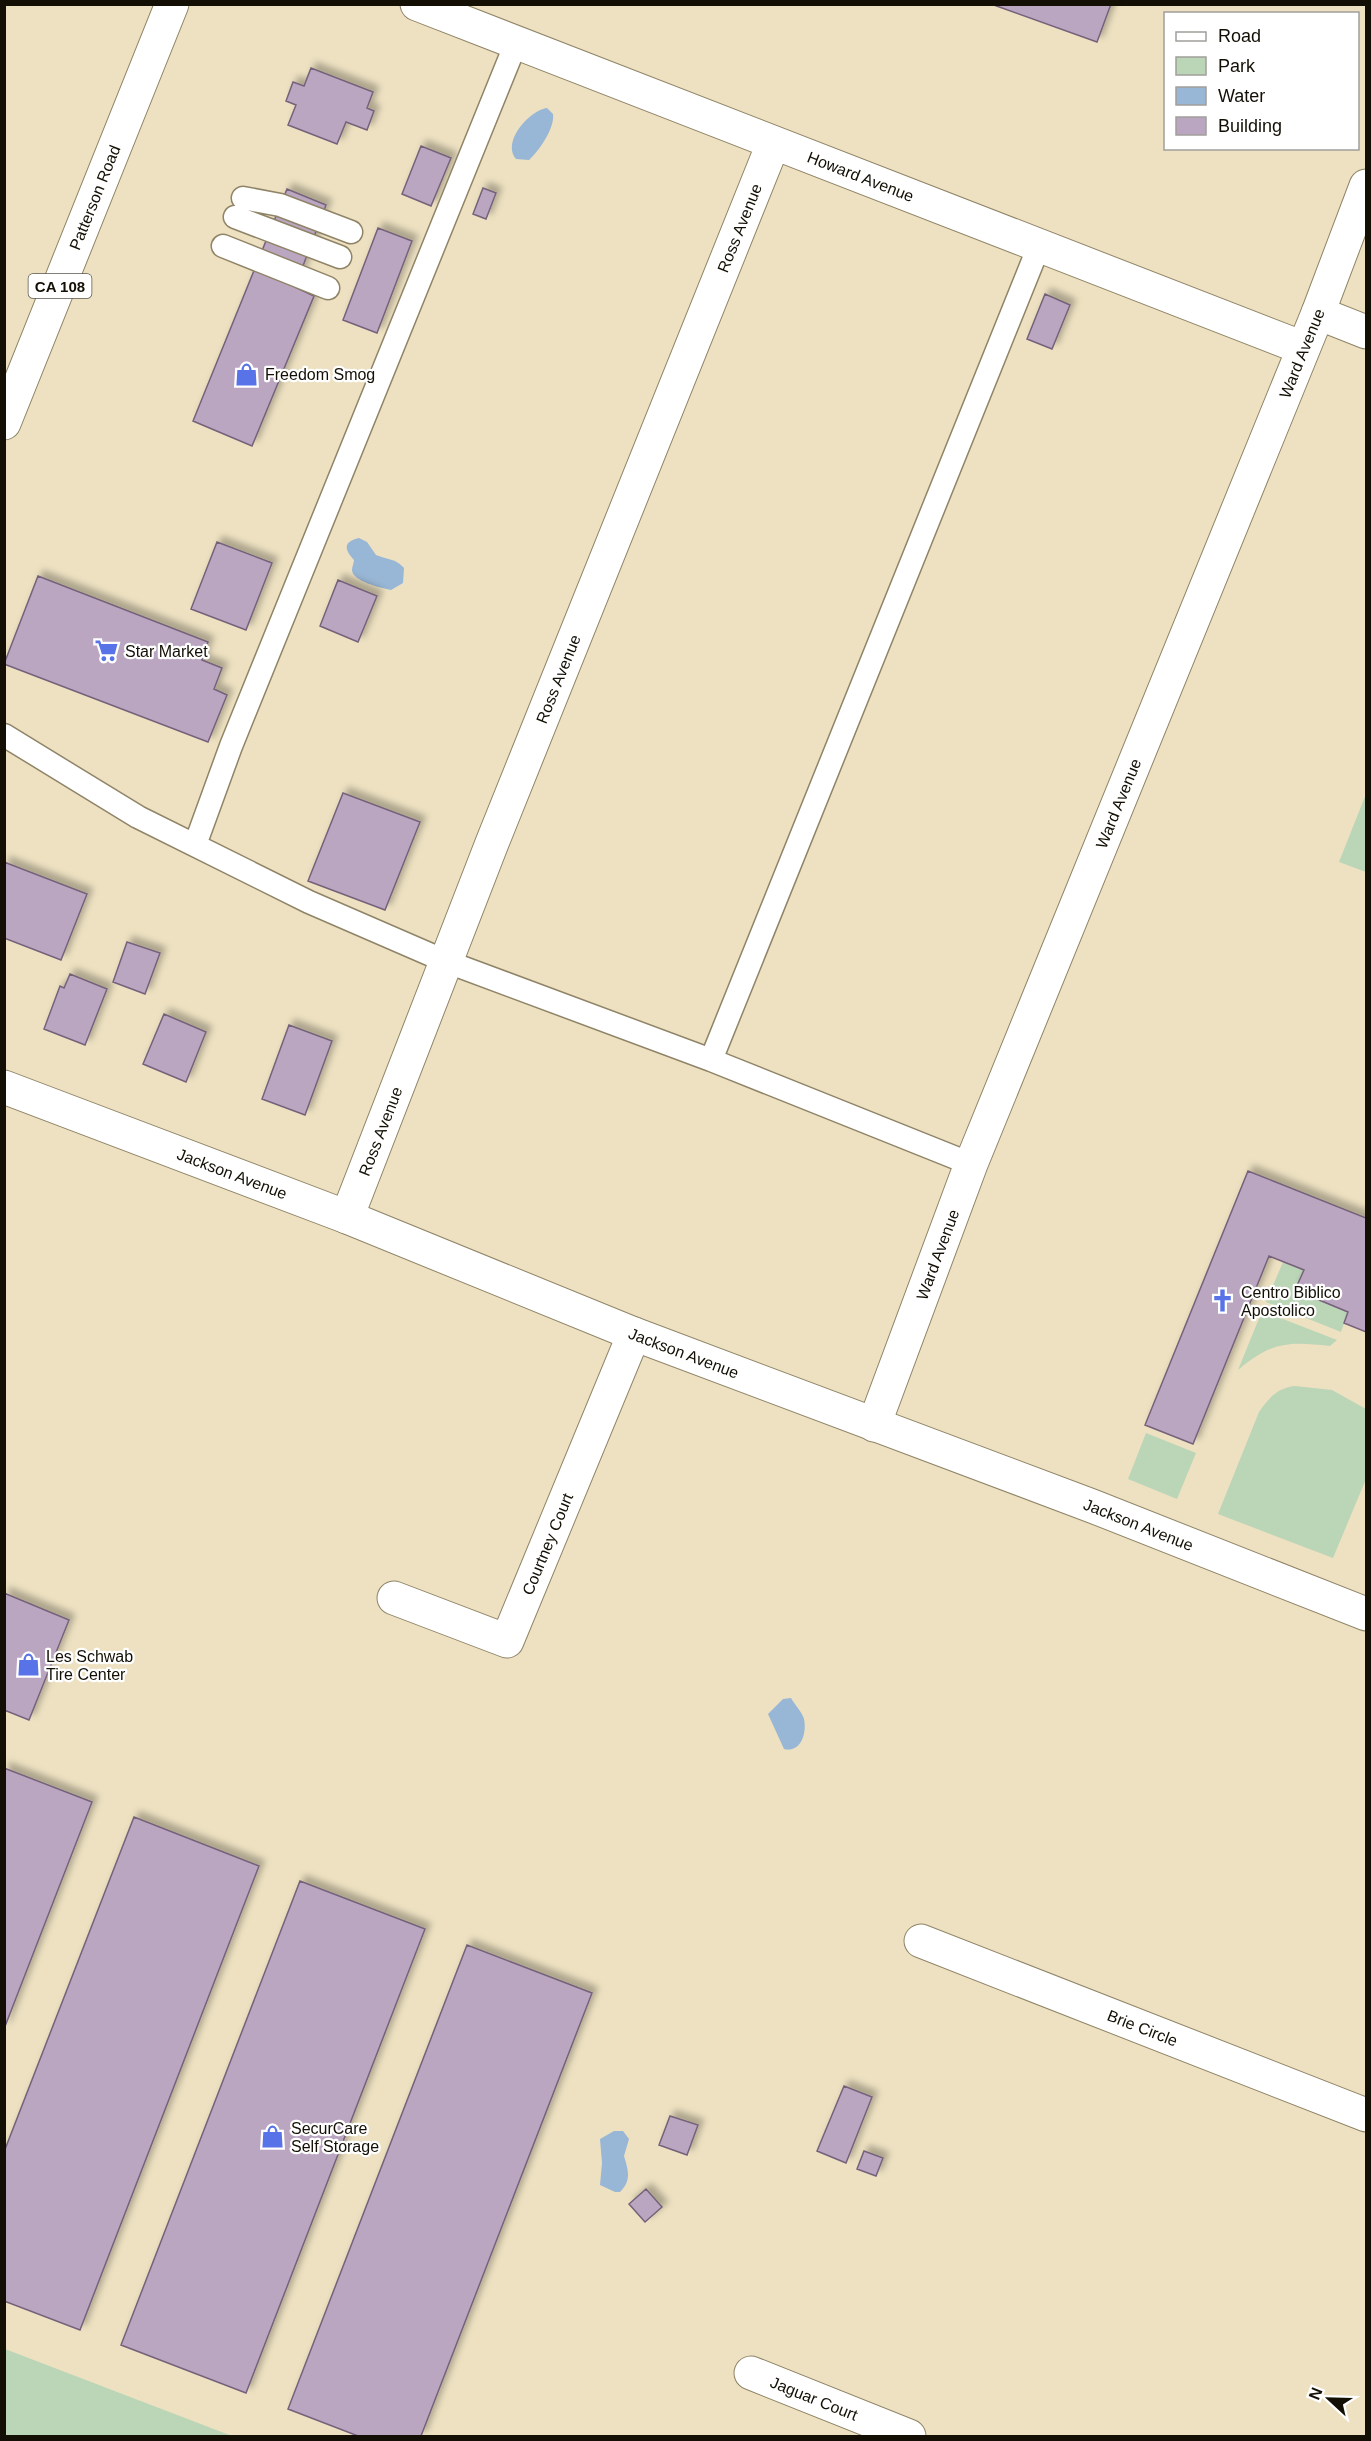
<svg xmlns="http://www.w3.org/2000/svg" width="1371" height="2441" font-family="Arial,sans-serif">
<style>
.green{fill:#bbd5b7}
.water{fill:#98b6d5}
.building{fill:#bba6c2;stroke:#75627a;stroke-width:1.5;filter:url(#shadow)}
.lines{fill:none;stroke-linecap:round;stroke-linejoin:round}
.lane-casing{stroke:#8f8467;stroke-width:25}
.street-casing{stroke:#8f8467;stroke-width:35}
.primary-casing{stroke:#8f8467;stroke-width:35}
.lane{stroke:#fff;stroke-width:22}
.street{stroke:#fff;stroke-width:33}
.primary{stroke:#fff;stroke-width:33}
.labels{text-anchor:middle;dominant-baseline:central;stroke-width:4.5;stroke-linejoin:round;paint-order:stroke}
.shield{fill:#fff;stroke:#5a5750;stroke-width:1.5}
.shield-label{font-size:15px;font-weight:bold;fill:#130f05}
.street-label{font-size:16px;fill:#130f05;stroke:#fff}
.poi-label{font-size:16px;fill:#130f05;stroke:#fff;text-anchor:start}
</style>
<defs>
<filter id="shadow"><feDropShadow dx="5.5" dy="-5.5" stdDeviation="3" flood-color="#0004"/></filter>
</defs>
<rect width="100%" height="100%" fill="#ede1c1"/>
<path class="green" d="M1366,794V872L1339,862Z
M1283,1262L1304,1270L1296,1290L1348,1312L1341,1332L1266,1302Z
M1262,1311L1337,1340L1330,1346C1288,1341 1271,1342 1238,1370Z
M1295,1386L1332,1390L1366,1409V1479L1333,1558L1218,1514L1259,1412C1269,1398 1277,1388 1295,1386Z
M1146,1433L1196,1453L1177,1499L1128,1479Z
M4,2349H5L232,2436H5Z"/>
<path class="water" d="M547,108L553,114C555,128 539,151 529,160L516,159C501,142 530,110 547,108Z
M359,538L367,542L376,555C388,560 395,558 404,568L403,583L391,590C381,588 352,581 352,570C352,566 354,563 354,560C344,549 343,542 359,538Z
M791,1698C795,1705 802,1712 804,1719C807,1733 801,1753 784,1749L768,1714L783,1699Z
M614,2131H623L629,2139L624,2156C628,2170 632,2180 620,2192H615L600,2185L602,2163L600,2139Z"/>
<path class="building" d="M991,4H1111L1097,42Z
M311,68L373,92L367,108L374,111L367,130L346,122L337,144L288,125L296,105L286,101L293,82L304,86Z
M421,146L451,158L431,206L402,194Z
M483,188L496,193L486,219L473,214Z
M287,189L326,205L295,287L314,296L252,446L193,421Z
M378,228L412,241L377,333L343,320Z
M1045,294L1070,305L1052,349L1027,339Z
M217,542L272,563L246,630L191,609Z
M38,576L208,642L202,660L222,668L214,689L227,695L208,742L4,664Z
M338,580L377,596L358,642L320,626Z
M343,793L420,822L385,910L308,881Z
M4,862L87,894L61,960L4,938Z
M127,942L160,953L145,994L113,982Z
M70,974L107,989L85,1045L44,1029L60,986L64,988Z
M164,1014L206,1032L186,1082L143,1064Z
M289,1025L332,1041L305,1115L262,1099Z
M1248,1171L1366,1218V1332L1344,1323L1348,1312L1295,1290L1304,1270L1269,1256L1193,1444L1145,1425Z
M4,1593L69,1620L29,1720L4,1710Z
M4,1768L92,1802L4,2029Z
M134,1817L259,1866L80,2330L4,2301V2152Z
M300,1881L425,1929L246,2393L121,2345Z
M467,1945L592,1993L421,2436H358L288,2409Z
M844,2086L872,2097L846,2163L817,2151Z
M670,2116L698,2125L687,2155L659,2145Z
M864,2151L883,2158L876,2176L857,2169Z
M646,2189L662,2207L645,2222L629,2204Z"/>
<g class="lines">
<defs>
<path id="lane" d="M243,198L280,205L351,232
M235,217L340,257
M223,246L328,288
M4,735L138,817L309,902L445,961L711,1060L971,1164
M195,845L231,746L516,43
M711,1060L1039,246"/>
<g id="street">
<path id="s1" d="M417,4L1303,348"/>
<path d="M1318,313L1366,332"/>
<path id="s2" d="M4,1087L347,1217L634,1334L1092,1506L1366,1614"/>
<path id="s3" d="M347,1217L492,843L773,144"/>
<path id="s4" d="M874,1425L971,1164L1318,313L1366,186"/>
<path id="s5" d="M394,1598L507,1641L634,1334"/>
<path id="s6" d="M921,1941L1366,2115"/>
<path id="s7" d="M751,2373L909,2436"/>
</g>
<g id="primary">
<path id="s8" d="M4,423L172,4"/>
</g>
</defs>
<use href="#lane" class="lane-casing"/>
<use href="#street" class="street-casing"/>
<use href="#primary" class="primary-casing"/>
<use href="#lane" class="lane"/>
<use href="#street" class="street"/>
<use href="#primary" class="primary"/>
</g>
<defs>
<symbol id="shop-bare" viewBox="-9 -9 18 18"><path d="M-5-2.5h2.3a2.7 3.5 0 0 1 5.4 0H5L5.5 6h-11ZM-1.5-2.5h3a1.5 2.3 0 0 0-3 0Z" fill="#5872e8" stroke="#fff" stroke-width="2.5" paint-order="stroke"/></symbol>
<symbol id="supermarket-bare" viewBox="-9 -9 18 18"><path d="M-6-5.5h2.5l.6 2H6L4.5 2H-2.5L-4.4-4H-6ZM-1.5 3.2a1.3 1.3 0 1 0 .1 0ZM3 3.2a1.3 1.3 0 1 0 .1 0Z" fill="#5872e8" stroke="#fff" stroke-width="2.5" paint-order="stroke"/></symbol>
<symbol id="church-bare" viewBox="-9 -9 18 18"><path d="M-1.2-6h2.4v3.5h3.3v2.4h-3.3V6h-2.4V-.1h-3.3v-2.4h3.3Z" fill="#5872e8" stroke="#fff" stroke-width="2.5" paint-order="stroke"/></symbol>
</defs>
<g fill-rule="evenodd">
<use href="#shop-bare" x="230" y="358" width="33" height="33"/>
<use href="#supermarket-bare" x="90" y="634" width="33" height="33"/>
<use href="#church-bare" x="1206" y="1284" width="33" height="33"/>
<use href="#shop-bare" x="12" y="1648" width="33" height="33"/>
<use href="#shop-bare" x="256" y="2120" width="33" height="33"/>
</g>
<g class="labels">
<rect class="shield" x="28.5" y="274" width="63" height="24" rx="4.5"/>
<g class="shield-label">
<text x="60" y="286">CA 108</text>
</g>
<g class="street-label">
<text stroke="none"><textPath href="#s1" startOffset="476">Howard Avenue</textPath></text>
<text stroke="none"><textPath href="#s8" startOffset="243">Patterson Road</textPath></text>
<text stroke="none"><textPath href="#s3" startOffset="1064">Ross Avenue</textPath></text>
<text stroke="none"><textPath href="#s4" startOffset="1154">Ward Avenue</textPath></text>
<text stroke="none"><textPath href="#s3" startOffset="578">Ross Avenue</textPath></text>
<text stroke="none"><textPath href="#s4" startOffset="668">Ward Avenue</textPath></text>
<text stroke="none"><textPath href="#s3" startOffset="92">Ross Avenue</textPath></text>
<text stroke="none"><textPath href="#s2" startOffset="244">Jackson Avenue</textPath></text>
<text stroke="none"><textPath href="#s4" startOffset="182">Ward Avenue</textPath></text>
<text stroke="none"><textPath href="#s2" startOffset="730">Jackson Avenue</textPath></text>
<text stroke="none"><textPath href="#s2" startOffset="1216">Jackson Avenue</textPath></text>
<text stroke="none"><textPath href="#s5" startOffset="226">Courtney Court</textPath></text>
<text stroke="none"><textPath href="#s6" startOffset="238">Brie Circle</textPath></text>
<text stroke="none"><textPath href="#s7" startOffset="68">Jaguar Court</textPath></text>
</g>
<g class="poi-label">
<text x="265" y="374">Freedom Smog</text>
<text x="125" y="651">Star Market</text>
<text x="1241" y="1292">Centro Biblico<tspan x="1241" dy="18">Apostolico</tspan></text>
<text x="46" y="1656">Les Schwab<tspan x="46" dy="18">Tire Center</tspan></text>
<text x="291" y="2128">SecurCare<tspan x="291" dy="18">Self Storage</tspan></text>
</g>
</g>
<rect width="1371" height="2441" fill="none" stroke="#130f05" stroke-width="12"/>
<rect x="1164" y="12" width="195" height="138" fill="#ffffff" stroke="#a19f9b" stroke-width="1.5"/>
<rect x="1176" y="32" width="30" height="9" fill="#ffffff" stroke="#a19f9b" stroke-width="1.5"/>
<text x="1218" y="42" font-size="18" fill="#130f05">Road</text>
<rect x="1176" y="57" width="30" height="18" fill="#bbd5b7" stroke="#a19f9b" stroke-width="1.5"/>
<text x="1218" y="72" font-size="18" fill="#130f05">Park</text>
<rect x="1176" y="87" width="30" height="18" fill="#98b6d5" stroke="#a19f9b" stroke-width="1.5"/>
<text x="1218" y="102" font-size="18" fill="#130f05">Water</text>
<rect x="1176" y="117" width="30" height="18" fill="#bba6c2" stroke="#a19f9b" stroke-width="1.5"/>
<text x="1218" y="132" font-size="18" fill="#130f05">Building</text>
<g transform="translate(1329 2399) rotate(292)" stroke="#ffffff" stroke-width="4.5" paint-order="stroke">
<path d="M0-4.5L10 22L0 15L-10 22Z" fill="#130f05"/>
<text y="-9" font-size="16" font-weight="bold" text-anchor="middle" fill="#130f05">N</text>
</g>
</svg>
